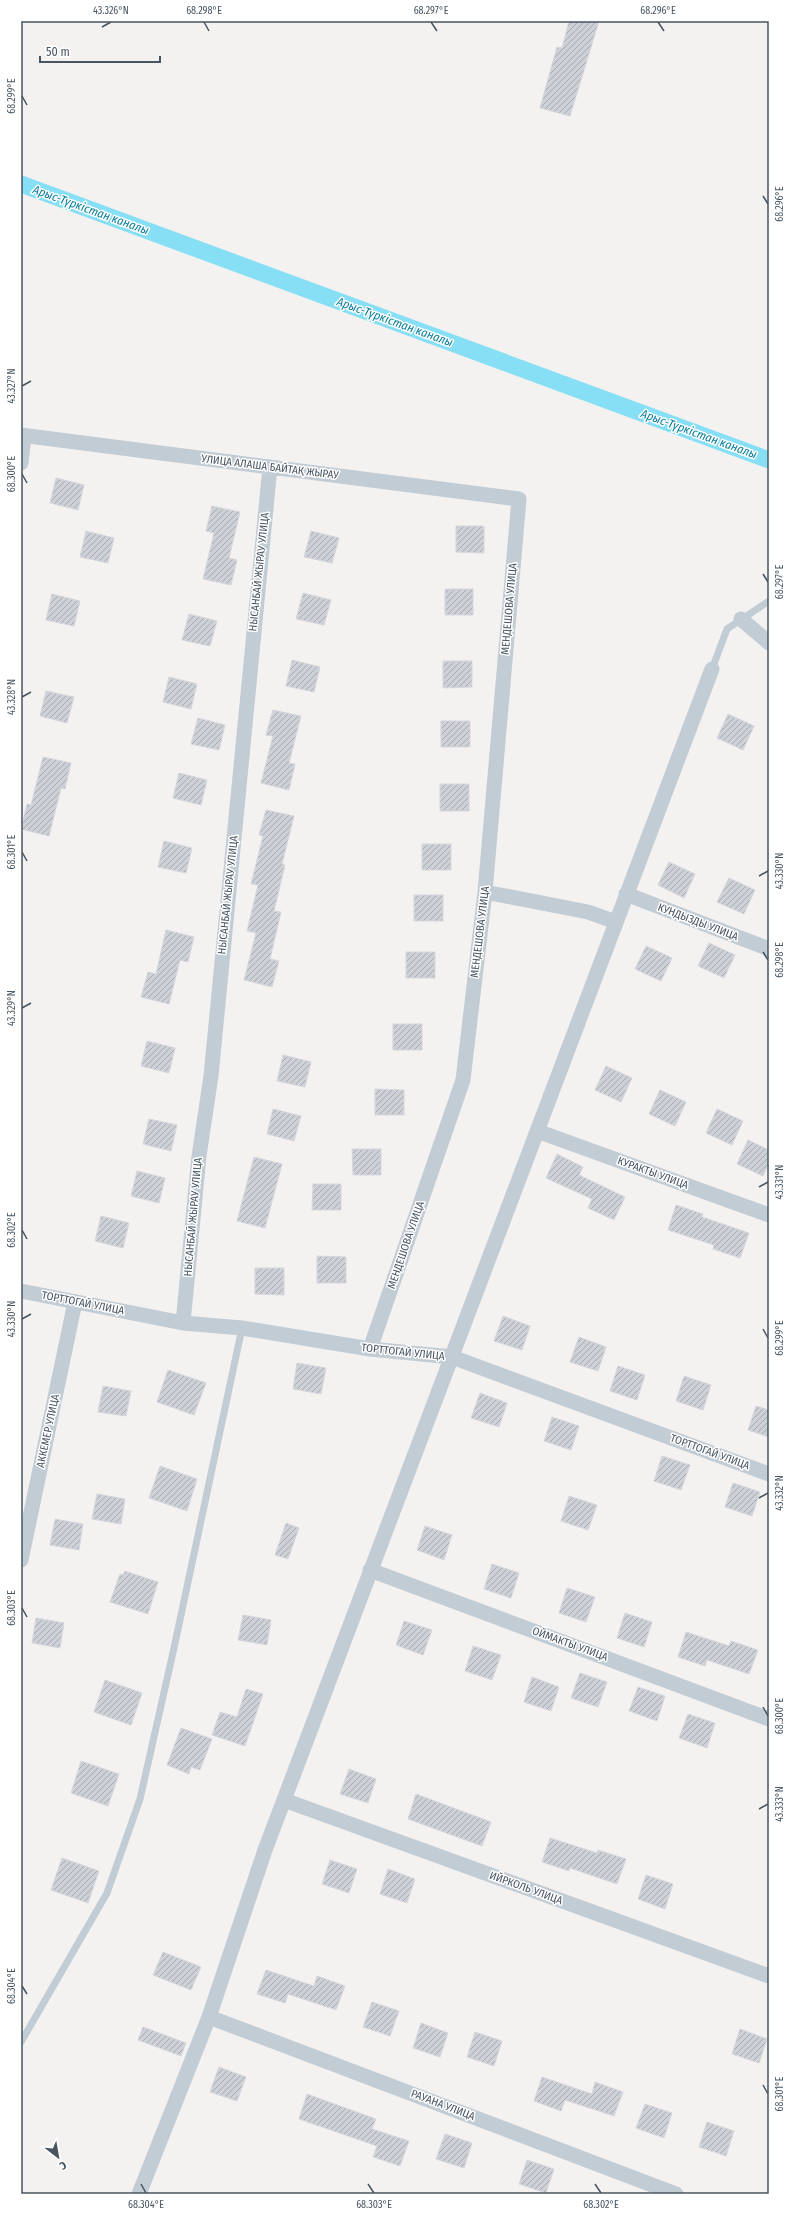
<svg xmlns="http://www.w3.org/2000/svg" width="790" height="2215" font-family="'Fira Sans Condensed',sans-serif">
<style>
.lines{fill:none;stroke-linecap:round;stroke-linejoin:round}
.canal{stroke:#86dff4;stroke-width:17}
.building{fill:url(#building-hatch);stroke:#d5d7dd}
.service{stroke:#c1ccd4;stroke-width:7}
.minor{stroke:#c1ccd4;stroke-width:15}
.ticks{fill:none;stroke:#475561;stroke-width:1.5}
.labels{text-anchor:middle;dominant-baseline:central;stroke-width:3;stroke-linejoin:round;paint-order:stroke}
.street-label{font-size:11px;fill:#475561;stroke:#fff}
.water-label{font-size:12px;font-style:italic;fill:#037b99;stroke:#fff}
.neatline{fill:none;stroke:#475561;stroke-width:1.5}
.ticks-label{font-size:10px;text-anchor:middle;fill:#475561}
</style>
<defs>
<pattern id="building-hatch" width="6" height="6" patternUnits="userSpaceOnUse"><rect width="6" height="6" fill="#cdd0d6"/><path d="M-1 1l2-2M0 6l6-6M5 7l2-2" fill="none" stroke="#a8acb1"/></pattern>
</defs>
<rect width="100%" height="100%" fill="#f4f1f1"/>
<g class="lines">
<path class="canal" d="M21,184L769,460"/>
</g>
<path class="building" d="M569,21H599L570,116L540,108L557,47L562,48Z
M56,478L84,485L78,510L50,503Z
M212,506L240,512L229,558L237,560L231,585L203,579L214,533L206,531Z
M456,526H484V553L456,552Z
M86,531L114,538L108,563L80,557Z
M311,531L339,538L332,563L304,557Z
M445,589H473V615H445Z
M303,593L331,600L324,625L296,619Z
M52,594L80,601L74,626L46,620Z
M189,614L217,621L210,646L182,640Z
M292,660L320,667L314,692L286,686Z
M443,661H472V687L443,688Z
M169,677L197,684L191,709L163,702Z
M46,691L74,697L67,723L40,716Z
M273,710L301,716L289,763L295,764L289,790L261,783L273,736L266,735Z
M728,714L754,726L743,750L717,738Z
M198,718L225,725L219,750L191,744Z
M441,721H470V747H441Z
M43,757L71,763L65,789L61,788L49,836L21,829L27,804L31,805Z
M179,773L207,780L201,805L173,798Z
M440,784H469V811H440Z
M266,810L294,816L282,864L285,865L274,911L281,912L270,959L279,961L272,987L244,980L256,933L247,931L258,885L251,884L263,836L259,835Z
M164,841L192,848L186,873L158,867Z
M422,844H451V870H422Z
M669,862L695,874L684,898L658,885Z
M729,878L755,890L744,914L717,902Z
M414,895H443V921H414Z
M166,930L194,937L188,962L180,960L169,1004L141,997L148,972L156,974Z
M709,943L735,955L724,978L698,966Z
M646,946L672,958L661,981L635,969Z
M406,952H435V978H406Z
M393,1024H422V1050H393Z
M147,1041L175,1048L169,1073L141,1066Z
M283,1055L311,1062L305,1087L277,1081Z
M606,1066L632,1078L621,1102L595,1090Z
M375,1089L404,1090V1115H375Z
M660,1090L686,1102L675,1126L649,1114Z
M273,1109L301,1116L294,1141L267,1134Z
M717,1109L743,1121L732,1145L706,1133Z
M149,1119L177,1125L171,1151L143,1144Z
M748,1140L769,1150V1163L763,1176L737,1164Z
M352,1149H381V1175H353Z
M557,1154L583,1167L579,1175L625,1197L614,1220L588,1208L592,1199L546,1178Z
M254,1157L282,1164L265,1228L237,1221Z
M137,1171L165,1178L159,1203L131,1196Z
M313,1184H341V1210H312Z
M676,1205L703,1214L702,1217L749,1233L740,1258L713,1249L714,1245L668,1230Z
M101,1216L129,1223L123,1248L95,1241Z
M317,1256L346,1257V1283H317Z
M255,1268H284V1295L255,1294Z
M503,1316L530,1326L522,1350L494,1341Z
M579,1337L606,1347L598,1371L570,1362Z
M297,1363L326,1368L321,1394L293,1389Z
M618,1366L645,1375L637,1400L610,1391Z
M168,1370L206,1383L194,1415L157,1402Z
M684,1376L711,1385L703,1410L676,1401Z
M103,1386L131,1391L126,1416L98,1412Z
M480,1393L507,1403L499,1427L471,1418Z
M756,1406L769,1410V1437L748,1430Z
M552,1417L579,1426L571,1450L544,1441Z
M662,1456L690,1465L681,1490L654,1481Z
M160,1466L197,1479L187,1511L149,1498Z
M733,1483L760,1492L752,1516L725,1507Z
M97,1494L125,1499L121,1524L92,1519Z
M569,1496L597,1505L588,1530L561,1521Z
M55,1519L83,1524L79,1550L50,1545Z
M286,1523L299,1528L288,1559L275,1555Z
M425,1526L452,1535L444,1560L417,1550Z
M492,1564L519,1573L511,1598L484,1589Z
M125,1571L158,1582L148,1614L110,1602L120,1574L123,1575Z
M567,1588L595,1597L586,1622L559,1613Z
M625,1613L652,1622L644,1647L617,1638Z
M243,1615L271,1620L267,1645L238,1640Z
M36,1618L64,1623L60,1648L32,1643Z
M404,1621L432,1630L423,1655L396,1645Z
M686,1632L729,1646L731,1641L758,1650L749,1674L707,1660L705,1666L678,1657Z
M473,1646L501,1655L492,1680L465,1671Z
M580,1673L607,1682L598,1707L571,1698Z
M532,1677L559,1687L551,1711L524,1702Z
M105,1680L142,1693L131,1725L94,1712Z
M638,1687L665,1696L657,1721L629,1711Z
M246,1689L263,1694L245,1746L212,1735L220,1712L237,1717Z
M688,1714L715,1723L707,1748L679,1738Z
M181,1728L212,1739L200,1770L191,1767L189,1774L167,1765Z
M81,1761L119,1774L108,1806L71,1793Z
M349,1769L376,1779L368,1803L340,1794Z
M416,1794L491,1822L482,1846L408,1819Z
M550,1838L597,1853L598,1850L626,1859L617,1884L570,1868L569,1871L542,1862Z
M62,1858L99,1871L88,1903L51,1890Z
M330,1860L357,1869L349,1893L322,1884Z
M388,1869L415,1879L407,1903L380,1894Z
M646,1875L673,1884L665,1909L638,1899Z
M163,1952L201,1967L191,1990L153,1975Z
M266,1970L314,1986L317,1976L345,1986L336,2010L288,1994L285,2003L257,1994Z
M372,2002L399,2011L390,2036L363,2027Z
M421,2023L448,2033L440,2057L413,2048Z
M143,2027L186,2043L181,2056L138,2040Z
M740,2029L767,2039L759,2063L732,2054Z
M475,2032L502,2041L494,2066L467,2057Z
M219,2067L246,2077L237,2101L210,2092Z
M542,2077L592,2094L595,2082L623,2092L614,2116L565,2100L561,2111L534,2101Z
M307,2094L376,2119L372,2129L409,2141L400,2166L373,2157L377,2146L299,2119Z
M645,2104L672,2113L664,2138L636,2128Z
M707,2122L734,2131L726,2156L699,2147Z
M445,2134L472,2143L464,2168L436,2159Z
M527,2160L554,2169L546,2193L519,2184Z"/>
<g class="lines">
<path class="service" d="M712,669L727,629L769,601
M21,2042L107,1893L140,1799L174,1648L242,1328"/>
<path class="minor" d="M21,435L519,499L485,892L463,1080L370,1349
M21,463L24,436
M741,619L769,643
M485,892L588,912L616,922
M626,894L769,949
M537,1131L769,1215
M21,1291L183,1323L242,1328L370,1349L452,1357L769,1474
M183,1323L199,1156L211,1076L270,467
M21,1560L75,1302
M370,1570L769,1719
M284,1800L769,1976
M209,2017L676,2194
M139,2194L209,2017L265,1850L712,669"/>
</g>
<path class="ticks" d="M204,22L209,31M431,22L437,31M658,22L664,31M102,27L111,22M22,96L27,105M763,196L768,204M22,386L31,381M22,474L27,483M763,574L768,582M22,697L31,692M22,852L27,861M759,876L768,871M763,952L768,960M22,1008L31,1003M759,1187L768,1182M22,1230L27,1239M22,1319L31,1314M763,1329L768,1338M759,1498L768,1493M22,1608L27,1617M763,1707L768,1716M759,1809L768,1804M22,1986L27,1994M763,2085L768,2094M141,2184L146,2193M368,2184L374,2193M595,2184L601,2193"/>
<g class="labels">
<g class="street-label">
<text transform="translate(270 467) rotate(7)">УЛИЦА АЛАША БАЙТАҚ ЖЫРАУ</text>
<text transform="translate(259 572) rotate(-84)">НЫСАНБАЙ ЖЫРАУ УЛИЦА</text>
<text transform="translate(509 609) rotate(-85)">МЕНДЕШОВА УЛИЦА</text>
<text transform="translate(228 895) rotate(-84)">НЫСАНБАЙ ЖЫРАУ УЛИЦА</text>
<text transform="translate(698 922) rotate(21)">КУНДЫЗДЫ УЛИЦА</text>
<text transform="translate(480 932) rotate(-83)">МЕНДЕШОВА УЛИЦА</text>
<text transform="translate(653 1173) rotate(20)">КУРАКТЫ УЛИЦА</text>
<text transform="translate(193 1217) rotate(-85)">НЫСАНБАЙ ЖЫРАУ УЛИЦА</text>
<text transform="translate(406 1245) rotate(-71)">МЕНДЕШОВА УЛИЦА</text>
<text transform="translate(83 1303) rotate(11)">ТОРТТОГАЙ УЛИЦА</text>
<text transform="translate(403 1352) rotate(6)">ТОРТТОГАЙ УЛИЦА</text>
<text transform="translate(48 1431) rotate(-78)">АККЕМЕР УЛИЦА</text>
<text transform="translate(710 1452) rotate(20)">ТОРТТОГАЙ УЛИЦА</text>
<text transform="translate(570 1644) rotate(20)">ОЙМАКТЫ УЛИЦА</text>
<text transform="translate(526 1888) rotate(20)">ИЙРКОЛЬ УЛИЦА</text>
<text transform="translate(443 2105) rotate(21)">РАУАНА УЛИЦА</text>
</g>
<g class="water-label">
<text transform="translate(91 210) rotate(20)">Арыс-Түркістан каналы</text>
<text transform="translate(395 322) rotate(20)">Арыс-Түркістан каналы</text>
<text transform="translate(699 434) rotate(20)">Арыс-Түркістан каналы</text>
</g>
</g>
<rect width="790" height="2215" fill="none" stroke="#ffffff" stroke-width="44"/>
<g transform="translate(58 2157) rotate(149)" stroke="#ffffff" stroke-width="3" paint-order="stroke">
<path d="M0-3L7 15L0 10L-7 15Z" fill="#475561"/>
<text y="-6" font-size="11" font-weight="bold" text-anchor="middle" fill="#475561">С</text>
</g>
<path d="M40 56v6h120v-6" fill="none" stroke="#475561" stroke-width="2"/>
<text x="46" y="56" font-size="12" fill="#475561" stroke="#ffffff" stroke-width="3" paint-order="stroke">50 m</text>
<rect x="22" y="22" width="746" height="2171" class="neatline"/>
<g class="ticks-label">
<text x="111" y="14">43.326°N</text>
<text x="204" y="14">68.298°E</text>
<text x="431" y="14">68.297°E</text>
<text x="658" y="14">68.296°E</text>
<text transform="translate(11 96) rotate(-90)" y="4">68.299°E</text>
<text transform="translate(779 204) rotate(-90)" y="4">68.296°E</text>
<text transform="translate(11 386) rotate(-90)" y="4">43.327°N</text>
<text transform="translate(11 474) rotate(-90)" y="4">68.300°E</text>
<text transform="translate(779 582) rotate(-90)" y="4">68.297°E</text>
<text transform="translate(11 697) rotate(-90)" y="4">43.328°N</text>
<text transform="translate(11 852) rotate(-90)" y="4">68.301°E</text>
<text transform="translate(779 871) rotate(-90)" y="4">43.330°N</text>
<text transform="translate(779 960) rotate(-90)" y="4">68.298°E</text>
<text transform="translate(11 1008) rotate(-90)" y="4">43.329°N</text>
<text transform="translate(779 1182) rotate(-90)" y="4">43.331°N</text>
<text transform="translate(11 1230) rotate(-90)" y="4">68.302°E</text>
<text transform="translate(11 1319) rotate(-90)" y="4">43.330°N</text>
<text transform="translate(779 1338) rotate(-90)" y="4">68.299°E</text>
<text transform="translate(779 1493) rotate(-90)" y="4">43.332°N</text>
<text transform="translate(11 1608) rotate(-90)" y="4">68.303°E</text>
<text transform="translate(779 1716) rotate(-90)" y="4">68.300°E</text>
<text transform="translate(779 1804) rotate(-90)" y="4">43.333°N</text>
<text transform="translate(11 1986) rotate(-90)" y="4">68.304°E</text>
<text transform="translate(779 2094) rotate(-90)" y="4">68.301°E</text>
<text x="146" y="2208">68.304°E</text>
<text x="374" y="2208">68.303°E</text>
<text x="601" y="2208">68.302°E</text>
</g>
</svg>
